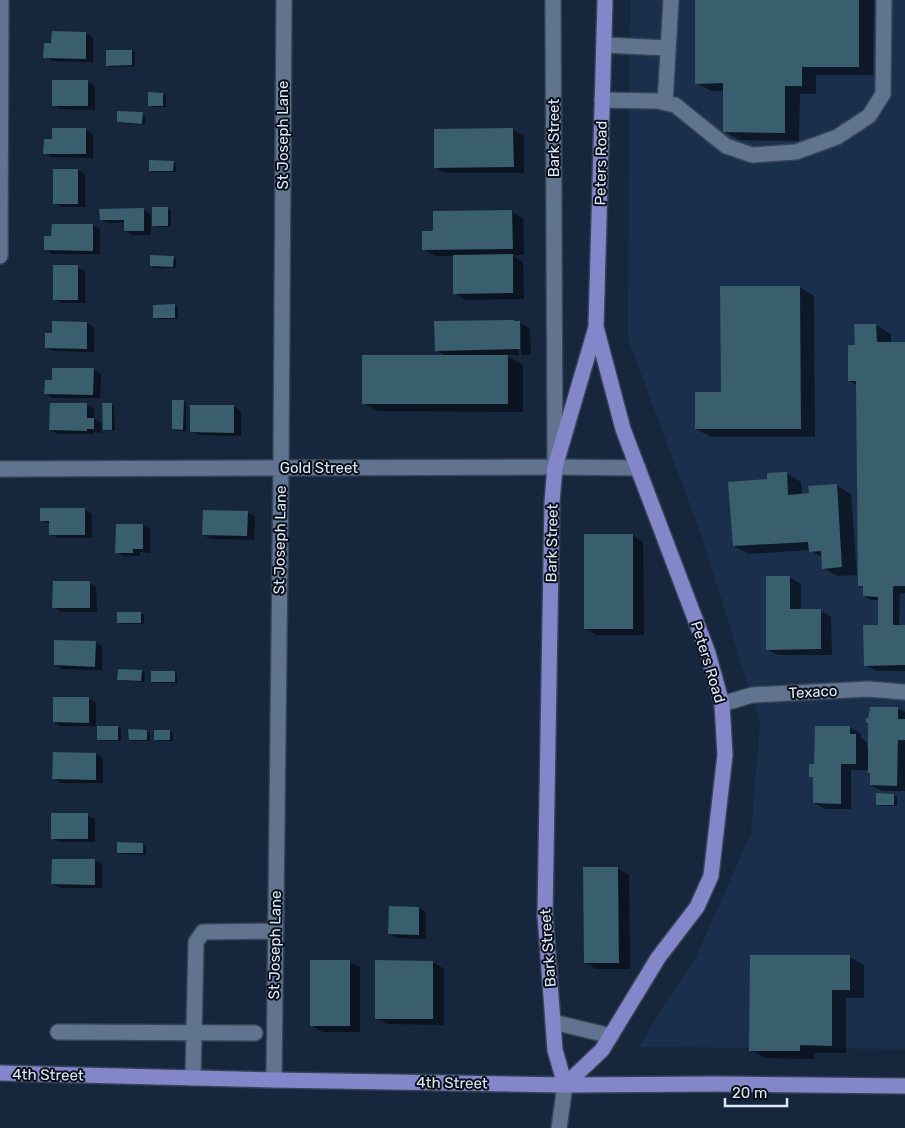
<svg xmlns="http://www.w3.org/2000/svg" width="905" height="1128" font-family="Rubik,sans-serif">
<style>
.built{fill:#1a2f4c}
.shadow{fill:#0007}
.building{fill:#395e6d}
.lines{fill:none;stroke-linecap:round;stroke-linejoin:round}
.minor-casing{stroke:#364256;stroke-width:18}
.major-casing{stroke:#364256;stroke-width:18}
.minor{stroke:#607490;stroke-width:15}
.major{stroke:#8387ca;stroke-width:15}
.labels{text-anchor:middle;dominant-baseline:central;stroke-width:4;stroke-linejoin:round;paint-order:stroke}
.street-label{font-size:15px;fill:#dce8f7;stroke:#080f19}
</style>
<rect width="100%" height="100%" fill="#15263d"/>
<path class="built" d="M630,0H905V1049L638,1047L697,955L751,833L760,724L702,537L628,339Z"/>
<path class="shadow" d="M696,0H874L873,75H816V94H800L799,141L739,140L724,131V91H711L696,83Z
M86,33L93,37V62L52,61L45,57L53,44Z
M132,51L135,53V66L111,67L107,65Z
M88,82L95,86V110L60,109L53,105Z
M163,94L166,96V107H153L150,105Z
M142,114L145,115V125L121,123L118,122Z
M86,130L93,134V158L52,157L45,153L53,140Z
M513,130L524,136V173H446L435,167Z
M173,162L176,164V172H153L150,170Z
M55,170H78L85,174V207H62L54,203Z
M167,208L171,210V227H157L153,225Z
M143,210L151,214V235H132L125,231V223H108L101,219Z
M434,212H512L523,218L524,255H512L523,262L524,299L466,300L454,293V256H435L424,249L435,232Z
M93,225L100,229V254H52L45,249L53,237Z
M173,257L176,259V268H154L151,266Z
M77,267L85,271V303H61L54,299Z
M800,287L814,296L815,437H711L696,429Z
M175,306L178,307V319H157L154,317Z
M53,322L87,323L94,327V352L53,351L46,347L53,334Z
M519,322L530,329L531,355H521V325H518L519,355H506L523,365V412L378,411L363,403L446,356L436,350Z
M856,325H876L891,334V343H905V593L900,594L899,626H905V671H876L865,665L879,626V600H871L864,596V588L859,585L857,385L849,381L856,347Z
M93,369L101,374L100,398H53L46,394Z
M183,401L186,403V431H177L174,429Z
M111,404L114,406L115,431H107L104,429Z
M87,405L94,409V419L101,423V433L94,432V434H58L50,429Z
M234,406L241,411V436L199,435L191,431Z
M786,473L801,482L802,495L810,494L836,485L851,494L857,575L838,576L823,568V558L810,550L749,554L734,546L769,481Z
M85,510L92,514V538H58L50,534V524L41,520Z
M247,512L255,516L254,540L211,539L204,535Z
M117,525H143L150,529V553L140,552V556H124L116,552Z
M632,535L643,542L644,635H596L585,628Z
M790,577L801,584V610H820L831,617L832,655H778L767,649Z
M89,583L96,587L97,612H61L54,607Z
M141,613L144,615V624H122L118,622Z
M95,642L102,646V670L62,669L55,665Z
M141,671L145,673L144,682L122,681L119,679Z
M174,672L177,674V683H155L152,682Z
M89,699L96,703V726H61L54,722Z
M897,708L905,712V791H882L871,785V774L869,773V770H851V809H825L814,803V778L810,776L816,765L850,727L861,734V738L867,742V748H869Z
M118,727L121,729V741H101L98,739Z
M146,731L150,733V741H133L130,740Z
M155,731H170L173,733V741H159L155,739Z
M96,754L103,758V783H61L54,778Z
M878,795H894L897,797V806H881L877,804Z
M87,815L95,819V842H59L52,838Z
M142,844L146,846V855L122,854L118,853Z
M95,860L102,864V888H60L53,884Z
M618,869L629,875L630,969H596L585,962Z
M419,908L426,912V939L397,938L390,934Z
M850,957L864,965V998H846V1053H814V1059L765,1058L751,1050Z
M349,961L360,967V1032H323L311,1025Z
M433,962L444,969V1025L387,1024L376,1018Z"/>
<path class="building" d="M695,0H859V67H802V86H785V133L723,132V83L695,84Z
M52,31L86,32V59L43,58L44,43H51Z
M106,50H132V65L106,66Z
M52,80H88V106H52Z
M148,92L163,93V106H148Z
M117,111L143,112L142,124L117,122Z
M52,128H86V154H43L44,139H52Z
M513,128L514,167L434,168V129Z
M149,160L174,161L173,171H149Z
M53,169H78V204H53Z
M152,207H168V226H152Z
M144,208V231H124V220H100L99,209Z
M512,210L513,249L422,250V231H433V211Z
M52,224H93V251L44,250V236H51Z
M513,254V293L453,294V255Z
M150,255L174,256L173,267L150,266Z
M53,265H78V300H53Z
M720,286H800L801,429H695V392H721Z
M175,304V318H153V305Z
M514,320V321H520V349L435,351L434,321Z
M52,321L87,322V349L45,348V333H52Z
M854,324H876L877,342H905V586H893V625H905V665L864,666L863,625H878V597L863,596V586H858L856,381H848V345H855Z
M362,355H508V404H362Z
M52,368H94L93,395L44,394L45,380H52Z
M172,400H184L183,430L172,429Z
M50,403H87V418H94V429H87V431L49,430Z
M102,403H112V430H103Z
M190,405H234V433L190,432Z
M787,472L788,495L809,493L808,486L837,484L842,567L822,569L821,551L809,552L808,542L733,546L728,482L767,479V473Z
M40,508H85V535H49V521H40Z
M203,510L248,511L247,536L202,535Z
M116,524H143V549H133V553H115Z
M584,534H633V629H584Z
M766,576H790V609H821V649L766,650Z
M53,581H90V608H52Z
M117,612H141V623H117Z
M54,640L96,641L95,667L54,665Z
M118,669L142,670L141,681L117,680Z
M151,671H175V682H151Z
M53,697H89V723L53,722Z
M870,707H898V719H905V740H898L897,786L870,785V773H868V723H866V718H868L869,714Z
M97,726H118V740H97Z
M815,726H850V734H856V764H841V804L813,803V777H809V764H814Z
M128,729L147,730V740H129Z
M154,730H170V740H154Z
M53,752L96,753V780L52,779Z
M876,793L894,794V805H876Z
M51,813H88V839H51Z
M117,842L143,843V853H117Z
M52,859H95V885L51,884Z
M583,867H618L619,963H584Z
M389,906L419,907V935L388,934Z
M750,955H850V990H832V1046L800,1045V1051H749Z
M310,960H350V1026H310Z
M375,960L433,961V1019H375Z"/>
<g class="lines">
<defs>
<path id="minor" d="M553,0L555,460
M604,45L668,48
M602,100L657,101L675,105L726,146L752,155L796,152L837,137L869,116L883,94L884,0
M665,103L671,0
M0,256L1,0
M0,469L555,467L638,468
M722,704L752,695L868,689L905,692
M553,1022L611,1036
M58,1032L255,1033
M193,1078L196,942L203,932L276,931
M274,1080L281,468L284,0
M559,1128L565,1085"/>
<path id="major" d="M596,327L623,429L708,653L722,704L725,755L711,876L697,907L658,958L602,1050L565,1085L555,1050L545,915L552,502L555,467L596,327L605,0
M0,1073L274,1080L565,1085L717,1084L905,1086"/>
</defs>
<use href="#minor" class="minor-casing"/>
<use href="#major" class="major-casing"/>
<use href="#minor" class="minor"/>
<use href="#major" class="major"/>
</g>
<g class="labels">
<g class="street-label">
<text transform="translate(283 135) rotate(-90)">St Joseph Lane</text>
<text transform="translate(554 138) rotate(-90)">Bark Street</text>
<text transform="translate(601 163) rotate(-89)">Peters Road</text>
<text x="319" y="468">Gold Street</text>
<text transform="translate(280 540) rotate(-89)">St Joseph Lane</text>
<text transform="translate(552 543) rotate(-89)">Bark Street</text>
<text transform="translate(708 662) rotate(73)">Peters Road</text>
<text transform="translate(813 692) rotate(-3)">Texaco</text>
<text transform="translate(275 945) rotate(-89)">St Joseph Lane</text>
<text transform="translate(548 948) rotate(-94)">Bark Street</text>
<text transform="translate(48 1075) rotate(1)">4th Street</text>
<text transform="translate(452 1083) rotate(1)">4th Street</text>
</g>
</g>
<path d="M725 1098v8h62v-8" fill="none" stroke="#dce8f7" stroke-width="2.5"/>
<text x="732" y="1098" font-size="15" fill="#dce8f7" stroke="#080f19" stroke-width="4" paint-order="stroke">20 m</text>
</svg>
